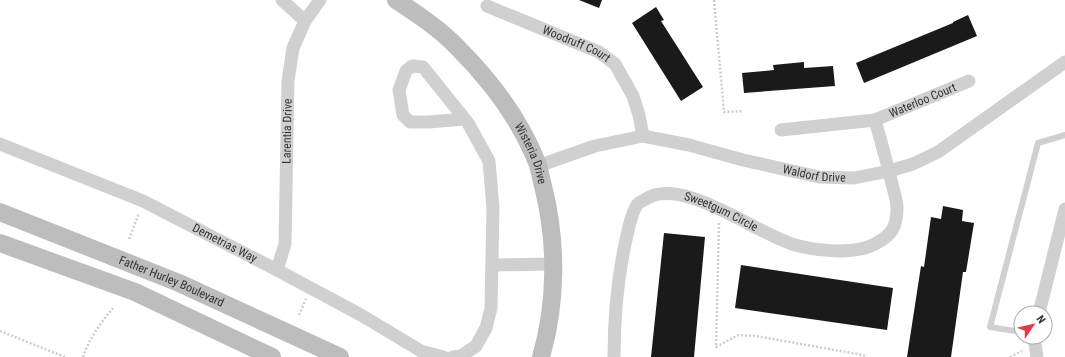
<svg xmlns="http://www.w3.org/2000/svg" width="1065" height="357" font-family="'Roboto Condensed',sans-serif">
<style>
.building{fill:#1a1a1a}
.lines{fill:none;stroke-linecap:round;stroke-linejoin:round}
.path{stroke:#cdcdcd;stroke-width:2.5;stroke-dasharray:2 2;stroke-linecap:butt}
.lane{stroke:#d0d0d0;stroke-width:6}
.street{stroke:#d0d0d0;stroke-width:13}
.secondary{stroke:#bdbdbd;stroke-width:18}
.labels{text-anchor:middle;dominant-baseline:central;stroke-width:4;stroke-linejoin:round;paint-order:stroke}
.street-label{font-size:12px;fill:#333;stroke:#fff}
</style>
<rect width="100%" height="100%" fill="#fff"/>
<path class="building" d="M579,0H602L599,8Z
M656,7L664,20L661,21L703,87L681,101L632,23Z
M968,15L977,36L864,83L856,63L953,23V22Z
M804,62V68L833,66L835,86L744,93L742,73L774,70L773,65Z
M943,206L963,210L962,221L974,223L966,272H963L951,357H907L921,266L924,267L931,217L941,219Z
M664,233L705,237L694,357H651Z
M741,265L893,288L887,330L735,308Z"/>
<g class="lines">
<path class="path" d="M714,0L724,112L743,111
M719,223L716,347L738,335L756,336L863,355L867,357
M129,239L139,213
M299,315L306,299
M0,331L65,357
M83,357C89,339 101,322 113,308
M1010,357L1022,351"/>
<path class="lane" d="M1021,332L990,327L1038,143L1065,135"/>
<g class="street">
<path d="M282,0L305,21"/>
<path id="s1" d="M487,6L599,52L615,64L633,96L639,115L643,136"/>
<path id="s2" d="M781,130L875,120L969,81"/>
<path id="s3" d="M0,144L143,201L277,270L361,315L421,351L443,357"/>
<path id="s4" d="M538,166L595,146L643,136L689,145L743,160L819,177L854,178L889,171L913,164L938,152L1065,62"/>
<path d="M492,265L553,264"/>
<path id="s5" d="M277,270L285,244L288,81L293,48L305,21L320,0"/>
<path d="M1039,313L1065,209"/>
<path d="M1034,337L1037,357"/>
<path d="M453,357L461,356L476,346L486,328L491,308L493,208L489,161L468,123L423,67L412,66L406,71L399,90L403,115L410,122H429L464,119"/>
<path id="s6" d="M614,357C614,315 618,272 628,231C630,223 632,212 637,205C638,203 642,201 644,200C681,174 756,234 795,245C817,251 854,255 875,244C892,235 897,227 897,208C897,200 894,192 892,184C887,163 881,141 875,120"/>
</g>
<g class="secondary">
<path id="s7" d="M396,0C417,14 440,29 458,48C491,81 521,121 538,165C540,172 541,179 543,186C557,241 557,302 541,357"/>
<path id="s8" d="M0,212L179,283L340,357"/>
<path d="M0,243L135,292L272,357"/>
</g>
</g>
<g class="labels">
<g class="street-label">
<text stroke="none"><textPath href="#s1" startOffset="97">Woodruff Court</textPath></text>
<text stroke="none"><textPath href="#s2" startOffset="146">Waterloo Court</textPath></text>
<text stroke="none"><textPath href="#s5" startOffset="140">Larentia Drive</textPath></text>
<text stroke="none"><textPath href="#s7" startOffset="208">Wisteria Drive</textPath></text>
<text stroke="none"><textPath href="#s4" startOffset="285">Waldorf Drive</textPath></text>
<text stroke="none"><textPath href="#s6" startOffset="245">Sweetgum Circle</textPath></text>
<text stroke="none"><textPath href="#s3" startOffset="246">Demetrias Way</textPath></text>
<text stroke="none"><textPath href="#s8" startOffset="185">Father Hurley Boulevard</textPath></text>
</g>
</g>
<g transform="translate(1033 325) rotate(55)"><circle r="19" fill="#ffffff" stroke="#adadad"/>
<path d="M0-3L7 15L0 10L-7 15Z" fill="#e63946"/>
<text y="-6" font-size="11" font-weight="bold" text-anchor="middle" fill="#333333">N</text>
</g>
</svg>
